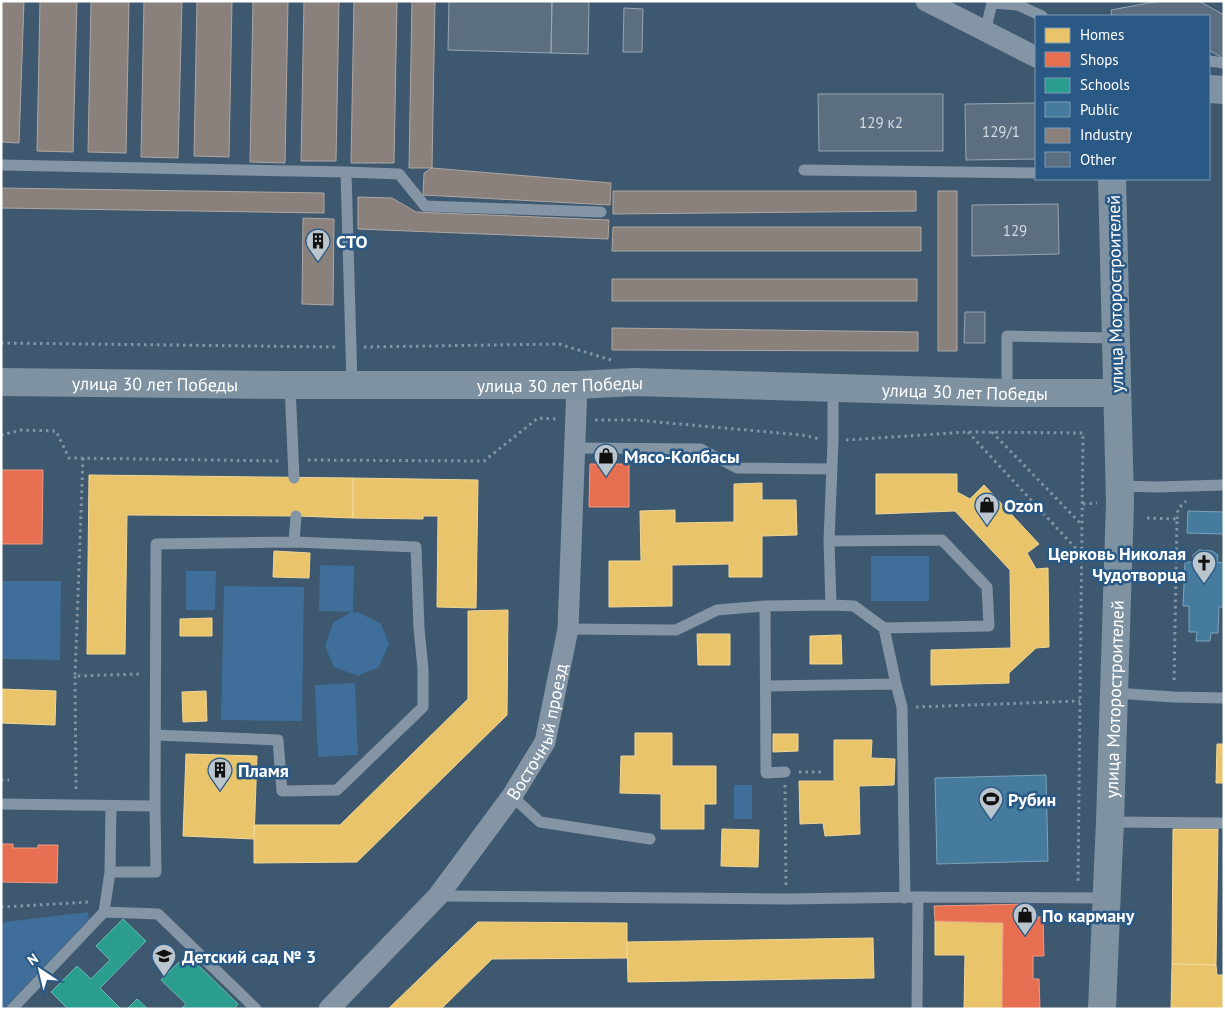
<svg xmlns="http://www.w3.org/2000/svg" width="1225" height="1010" font-family="'PT Sans',sans-serif">
<style>
.green{fill:#3e6e99}
.homes{fill:#e9c46a;stroke:#f0d697}
.shops{fill:#e76f51;stroke:#ee9a85}
.schools{fill:#2a9d8f;stroke:#6abab1}
.public{fill:#457b9d;stroke:#7da3ba}
.industry{fill:#8a817c;stroke:#ada7a3}
.building{fill:#5b6f81;stroke:#97a6b4}
.lines{fill:none;stroke-linecap:round;stroke-linejoin:round}
.path{stroke:#8495a5;stroke-width:3;stroke-dasharray:2.5 4;stroke-linecap:butt}
.lane{stroke:#8495a5;stroke-width:11}
.street{stroke:#8495a5;stroke-width:21}
.secondary{stroke:#7f92a1;stroke-width:28}
.labels{text-anchor:middle;dominant-baseline:central;stroke-width:5;stroke-linejoin:round;paint-order:stroke}
.number-label{font-size:15px;fill:#d6dbe0}
.poi-label{font-size:18px;font-weight:bold;fill:#fff;stroke:#295984;text-anchor:start}
.street-label{font-size:18px;fill:#fff;stroke:#295984}
</style>
<rect width="100%" height="100%" fill="#3e586f"/>
<path class="green" d="M871,556H929V601H871Z
M320,565L354,566L353,613L358,612L381,624L389,644L379,667L358,676L334,667L325,646L333,623L349,613L353,612L319,611Z
M186,571H216L215,610H186Z
M1,581H61L60,660L1,659Z
M224,586L304,587L302,721L221,720Z
M355,683L358,755L318,757L315,685Z
M734,785H752V819H734Z
M88,912L89,919L4,1009H1V926L5,922Z"/>
<path class="homes" d="M876,474H957V492L970,499L984,485L1039,544L1027,553L1036,569L1048,568L1049,647L1036,648L1009,673V683L931,685V650L1011,648L1010,570L955,511L876,514Z
M89,475L353,478V518L296,516L127,515L125,654H87Z
M353,478L478,480L476,608L437,607L438,516H423V519L353,518Z
M762,483V500H796L797,535L762,536V577H729V564L672,565V606L609,607V561H641L640,511L675,510V523L734,522V484Z
M274,551L310,553L309,578L273,577Z
M508,610L507,715L357,862L254,863V825H340L468,699V611Z
M212,618V636H180V619Z
M697,634H730V665H698Z
M841,635L842,664H810V636Z
M1,689L56,691L55,725L1,723Z
M206,691L207,721L183,722L182,692Z
M635,733H672V766H716V804H704V829H661V794L620,793L621,756H635Z
M773,734H798V751L773,752Z
M834,740H872L871,758L895,759L894,785L859,786L860,834L825,836L823,823L800,824L799,781H834Z
M1217,744H1224V783H1216Z
M186,754L257,756L254,839L183,836Z
M722,829L759,830L758,867L721,866Z
M1173,829H1218L1216,965L1172,964Z
M935,921L1003,923L1002,1009H964L965,955H935Z
M478,922L627,923V958L492,959L441,1009H388Z
M873,938L874,978L628,982L627,942Z
M1172,964L1216,965L1217,975H1224V1009H1171Z"/>
<path class="shops" d="M590,464H629V507H589Z
M1,470H43L42,544H1Z
M1,844H13V848H38V845H58L57,883L1,882Z
M1029,904V917H1043L1044,956H1033V979H1039L1040,1009H1002L1003,923L935,921L934,906Z"/>
<path class="schools" d="M123,919L146,941L100,988L121,1009H68L51,992L77,966L91,979L110,960L96,946Z
M187,954L238,1004L234,1009H181L186,1004L161,980Z
M137,999L148,1009H127Z"/>
<path class="public" d="M1188,511L1224,512V534L1187,533Z
M1199,550L1212,551L1218,555L1217,562L1224,563V607H1219L1218,633H1211L1210,641H1196L1197,632H1189V606H1183L1185,562H1193V555Z
M1046,775L1048,861L937,864L935,778Z"/>
<path class="industry" d="M1,1H24L19,143L1,142Z
M40,1H77L73,152L37,151Z
M91,1H129L126,153L88,152Z
M144,1H182L178,158L141,157Z
M197,1H232L229,157L194,156Z
M253,1H288L285,163L250,162Z
M304,1H339L336,161H301Z
M354,1H397L394,163H351Z
M412,1H435L432,168H409Z
M432,168L611,183L610,205L423,195L424,173Z
M1,188L324,193V213L1,208Z
M613,191H916V211L613,214Z
M938,191H957V351H938Z
M358,197L392,198L416,212L609,220L608,239L358,229Z
M303,218L334,219L333,305L302,304Z
M613,227H921V251H612Z
M612,279H917V301H612Z
M612,328L918,332V351L612,350Z"/>
<path class="building" d="M449,1H552L551,53L448,50Z
M552,1H589L588,54L551,53Z
M1159,1H1199L1224,15V59L1209,50V16H1112L1111,10Z
M624,8L643,9L642,52H623Z
M818,94H943V151H819Z
M1036,103V159L966,160L965,104Z
M1058,204L1059,254L972,256V205Z
M965,312H985V343H964Z"/>
<g class="lines">
<path class="path" d="M1,343L338,347
M364,347L559,344L611,360
M595,420H635L802,435L820,439
M968,432L1081,554
M992,432L1082,525
M1,435L22,430L56,431L69,458L279,461
M846,440L968,432L1083,433L1078,884
M83,458L75,676L142,674
M308,460L484,461L538,418L557,419
M1083,504L1097,503
M1147,518L1177,519L1174,683
M1177,519L1178,509L1186,501
M75,676L76,790
M916,707L1080,701
M799,772H822
M1,780H9
M785,785L786,886
M1,907L90,902"/>
<path class="lane" d="M992,3L1018,5L1042,16
M985,32L992,3L991,1
M1209,61L1224,63
M1,165L346,172
M804,170L1036,173
M352,384L346,172L399,174L425,206L601,212
M290,385L294,478
M833,388V441L829,541L831,605L854,606L884,628L896,684L902,707L905,898
M1007,393V336L1116,338
M575,448L701,449L737,468L832,469
M1120,486L1157,487L1224,485
M829,541L942,540L987,587L989,626L884,628
M294,542L296,516
M568,629L676,630L717,610L765,606
M766,686L896,684
M1114,693L1174,697L1224,698
M785,772L766,773L765,606L831,605
M512,796L540,822L650,839
M1,804L155,806L156,544L294,542L416,547L419,628L423,669V707L337,790L282,791L278,740L155,735
M111,806L110,872H156L155,806
M1110,822L1224,823
M438,896L786,899L918,897L1106,898
M104,912L158,914L256,1009
M12,1009L104,912L110,872
M917,1009L918,897"/>
<g class="street">
<path d="M926,1L1036,57"/>
<path id="s1" d="M329,1009L438,896L512,796L545,742L568,629L577,385"/>
</g>
<g class="secondary">
<path d="M1209,89L1224,90"/>
<path id="s2" d="M1,382L290,385H577L634,382L1007,393H1117"/>
<path id="s3" d="M1102,1009L1108,865L1110,822L1114,693L1120,502L1112,179"/>
</g>
</g>
<defs>
<symbol id="building-pin" viewBox="-11 -11 22 30"><path d="M0 17L-7.5 6A9.5 9.5 0 1 1 7.5 6Z" fill="#bbc5cd" stroke="#295984"/><path d="M-4-6H4V6H1V3H-1V6H-4ZM-2.5-4.3h1.7v1.8h-1.7ZM.8-4.3h1.7v1.8H.8ZM-2.5-1h1.7V.8h-1.7ZM.8-1h1.7V.8H.8Z" fill="#111"/></symbol>
<symbol id="shop-pin" viewBox="-11 -11 22 30"><path d="M0 17L-7.5 6A9.5 9.5 0 1 1 7.5 6Z" fill="#bbc5cd" stroke="#295984"/><path d="M-5-2.5h2.3a2.7 3.5 0 0 1 5.4 0H5L5.5 6h-11ZM-1.5-2.5h3a1.5 2.3 0 0 0-3 0Z" fill="#111"/></symbol>
<symbol id="church-pin" viewBox="-11 -11 22 30"><path d="M0 17L-7.5 6A9.5 9.5 0 1 1 7.5 6Z" fill="#bbc5cd" stroke="#295984"/><path d="M-1.2-6h2.4v3.5h3.3v2.4h-3.3V6h-2.4V-.1h-3.3v-2.4h3.3Z" fill="#111"/></symbol>
<symbol id="stadium-pin" viewBox="-11 -11 22 30"><path d="M0 17L-7.5 6A9.5 9.5 0 1 1 7.5 6Z" fill="#bbc5cd" stroke="#295984"/><path d="M0-5a6.5 5 0 1 0 0 10a6.5 5 0 1 0 0-10ZM-3.5-1.8h7v3.6h-7Z" fill="#111"/></symbol>
<symbol id="school-pin" viewBox="-11 -11 22 30"><path d="M0 17L-7.5 6A9.5 9.5 0 1 1 7.5 6Z" fill="#bbc5cd" stroke="#295984"/><path d="M0-5L7-2L0 1L-7-2ZM-4 1L0 2.5L4 1V4Q0 6-4 4Z" fill="#111"/></symbol>
</defs>
<g fill-rule="evenodd">
<use href="#building-pin" x="304" y="227" width="28" height="38"/>
<use href="#shop-pin" x="592" y="442" width="28" height="38"/>
<use href="#shop-pin" x="973" y="491" width="28" height="38"/>
<use href="#church-pin" x="1190" y="549" width="28" height="38"/>
<use href="#building-pin" x="206" y="756" width="28" height="38"/>
<use href="#stadium-pin" x="977" y="785" width="28" height="38"/>
<use href="#shop-pin" x="1011" y="901" width="28" height="38"/>
<use href="#school-pin" x="150" y="942" width="28" height="38"/>
</g>
<g class="labels">
<g class="number-label">
<text x="881" y="122">129 к2</text>
<text x="1001" y="131">129/1</text>
<text x="1015" y="230">129</text>
</g>
<g class="poi-label">
<text x="336" y="241">СТО</text>
<text x="624" y="456">Мясо-Колбасы</text>
<text x="1004" y="505">Ozon</text>
<text x="1186" y="553" text-anchor="end">Церковь Николая<tspan x="1186" dy="21">Чудотворца</tspan></text>
<text x="238" y="770">Пламя</text>
<text x="1008" y="799">Рубин</text>
<text x="1042" y="915">По карману</text>
<text x="182" y="956">Детский сад № 3</text>
</g>
<g class="street-label">
<text transform="translate(1115 294) rotate(-91)">улица Моторостроителей</text>
<text stroke="none"><textPath href="#s2" startOffset="154">улица 30 лет Победы</textPath></text>
<text stroke="none"><textPath href="#s2" startOffset="559">улица 30 лет Победы</textPath></text>
<text stroke="none"><textPath href="#s2" startOffset="964">улица 30 лет Победы</textPath></text>
<text stroke="none"><textPath href="#s3" startOffset="310">улица Моторостроителей</textPath></text>
<text stroke="none"><textPath href="#s1" startOffset="352">Восточный проезд</textPath></text>
</g>
</g>
<rect width="1225" height="1010" fill="none" stroke="#ffffff" stroke-width="5"/>
<rect x="1035" y="15" width="175" height="165" fill="#295984" stroke="#7f9bb5"/>
<rect x="1045" y="28" width="25" height="15" fill="#e9c46a" stroke="#7f9bb5"/>
<text x="1080" y="40" font-size="15" fill="#ffffff">Homes</text>
<rect x="1045" y="52" width="25" height="15" fill="#e76f51" stroke="#7f9bb5"/>
<text x="1080" y="65" font-size="15" fill="#ffffff">Shops</text>
<rect x="1045" y="78" width="25" height="15" fill="#2a9d8f" stroke="#7f9bb5"/>
<text x="1080" y="90" font-size="15" fill="#ffffff">Schools</text>
<rect x="1045" y="102" width="25" height="15" fill="#457b9d" stroke="#7f9bb5"/>
<text x="1080" y="115" font-size="15" fill="#ffffff">Public</text>
<rect x="1045" y="128" width="25" height="15" fill="#8a817c" stroke="#7f9bb5"/>
<text x="1080" y="140" font-size="15" fill="#ffffff">Industry</text>
<rect x="1045" y="152" width="25" height="15" fill="#5b6f81" stroke="#7f9bb5"/>
<text x="1080" y="165" font-size="15" fill="#ffffff">Other</text>
<g transform="translate(40 970) rotate(325)" stroke="#295984" stroke-width="4" paint-order="stroke">
<path d="M0-4L9 19L0 12L-9 19Z" fill="#ffffff"/>
<text y="-8" font-size="14" font-weight="bold" text-anchor="middle" fill="#ffffff">N</text>
</g>
</svg>
